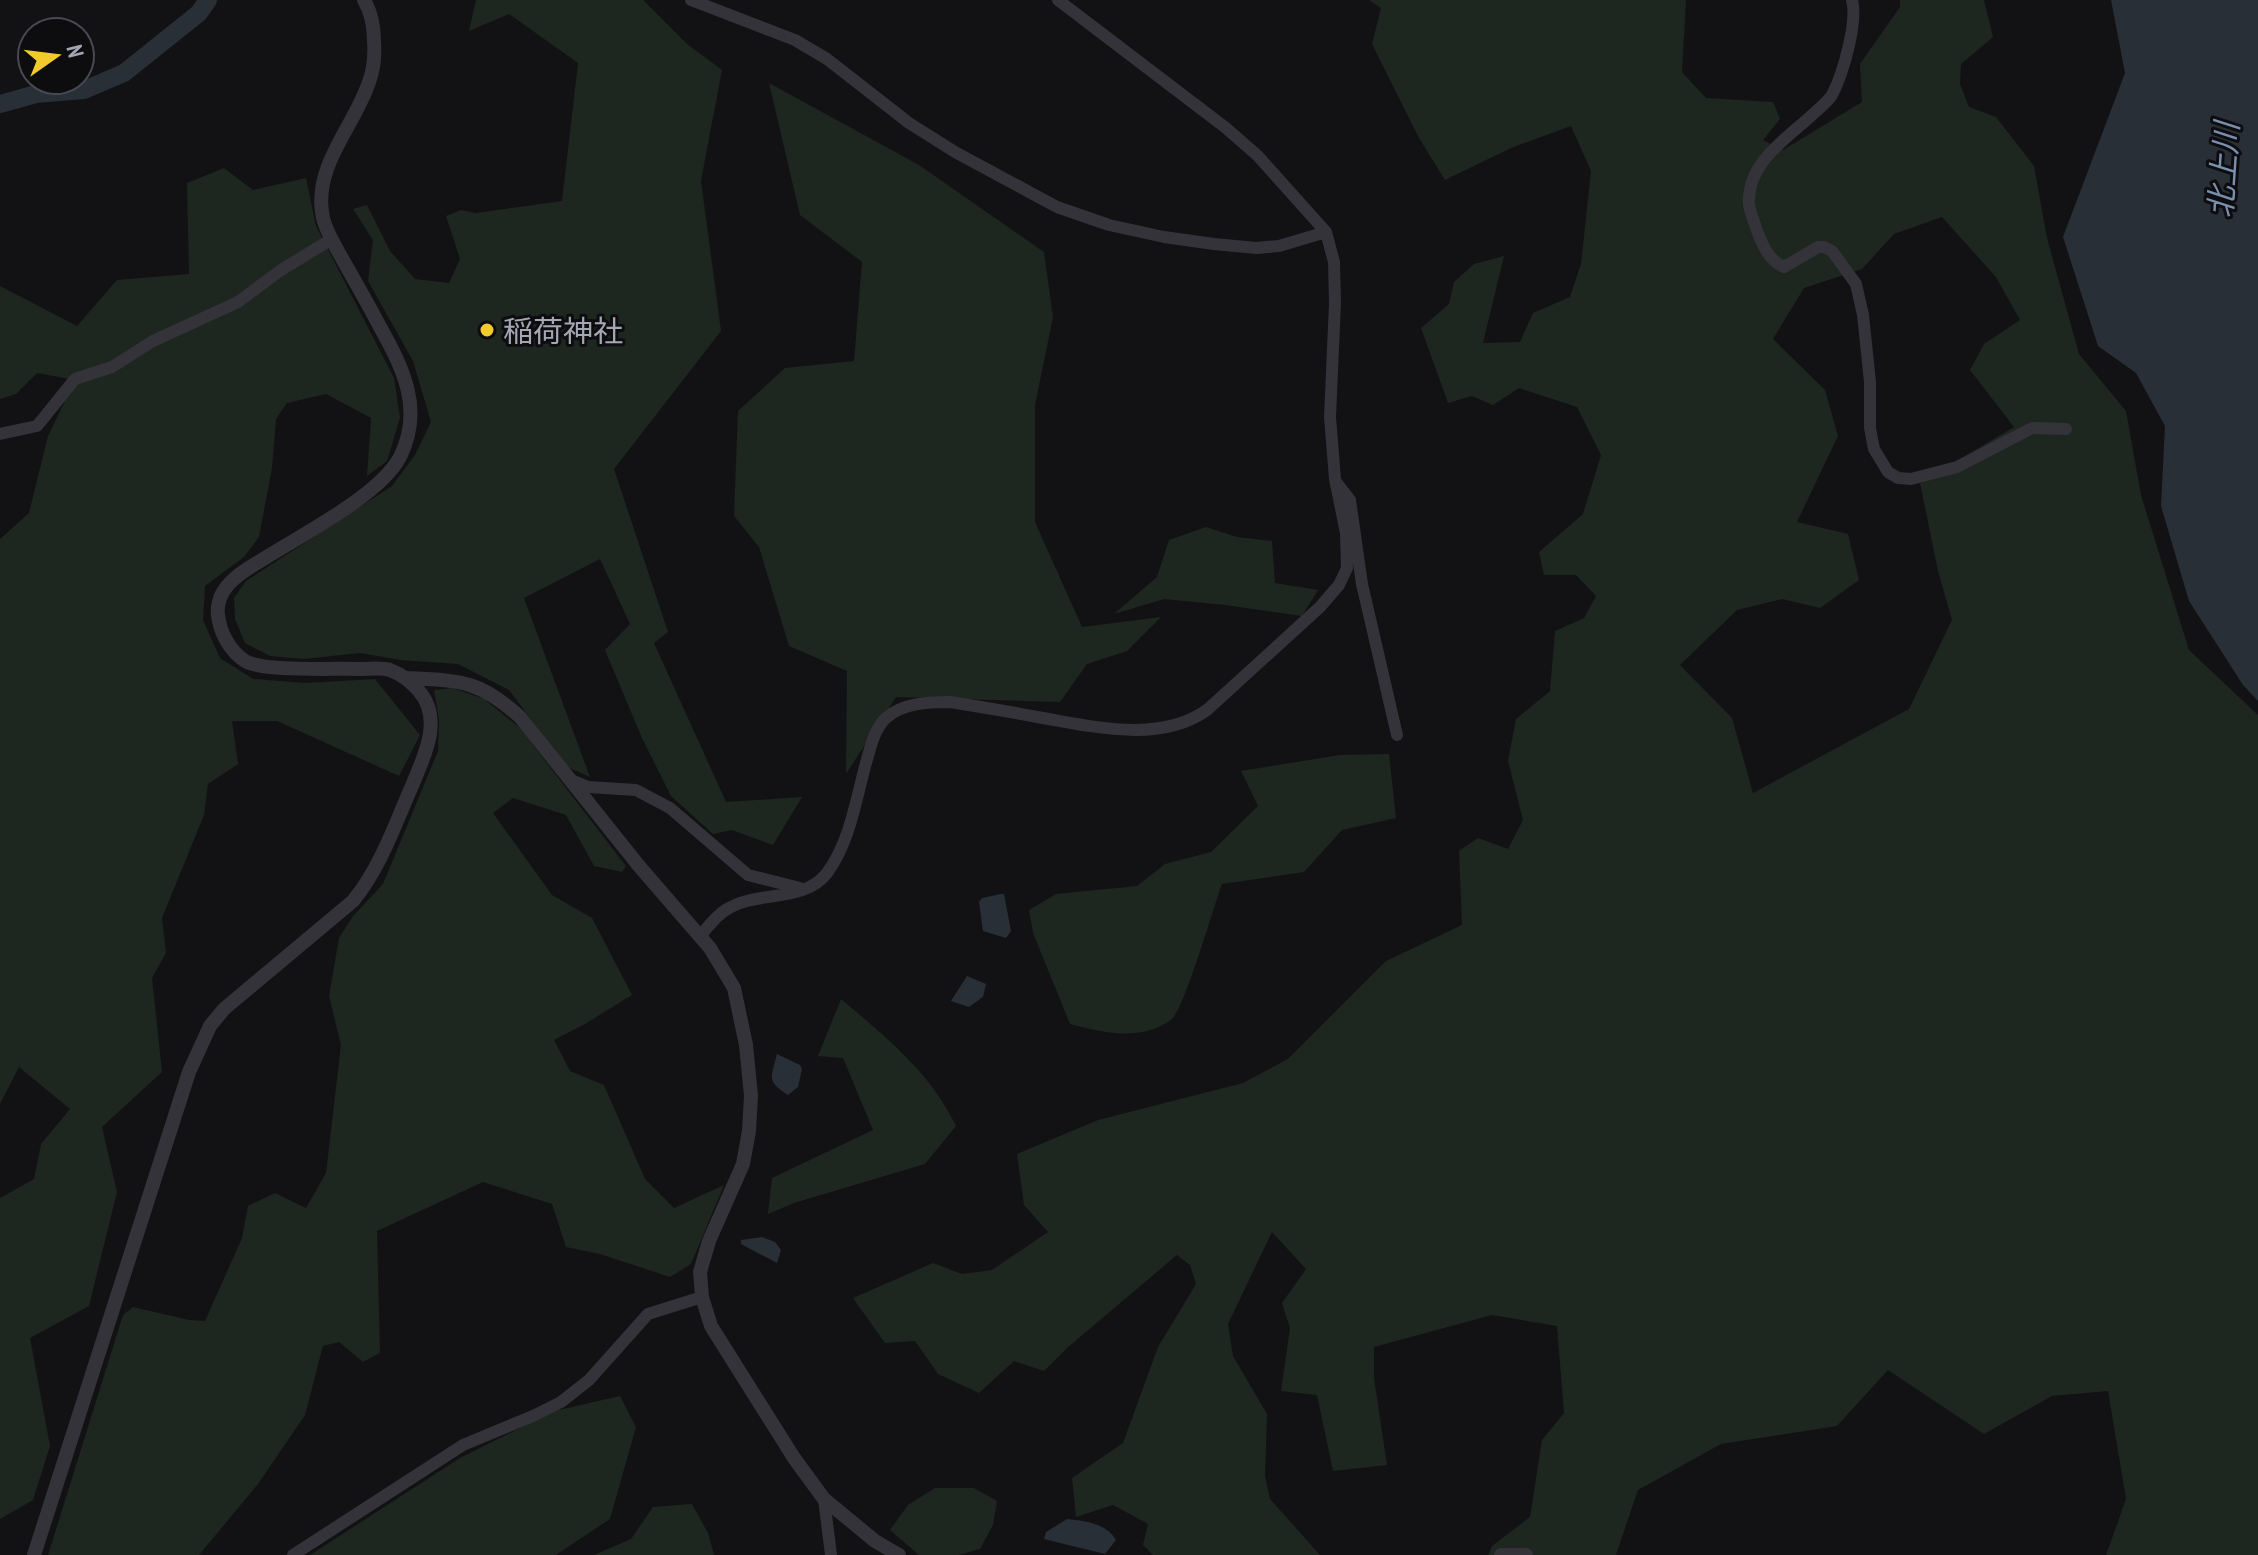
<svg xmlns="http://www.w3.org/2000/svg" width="2258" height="1555" font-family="'PT Sans Narrow','Noto Sans JP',sans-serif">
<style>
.green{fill:#1e2620;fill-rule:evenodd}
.water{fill:#292f37}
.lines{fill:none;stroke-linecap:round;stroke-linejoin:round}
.river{stroke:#292f37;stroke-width:18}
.minor{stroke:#333339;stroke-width:12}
.tertiary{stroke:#333339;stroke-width:14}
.poi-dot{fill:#f1cb2d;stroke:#0d0d0f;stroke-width:3}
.labels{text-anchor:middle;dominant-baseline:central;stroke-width:6;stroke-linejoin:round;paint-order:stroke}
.poi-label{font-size:30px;fill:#a4a6b4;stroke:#0d0d0f;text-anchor:start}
.water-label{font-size:32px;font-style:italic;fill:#7a8fb0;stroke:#0d0d0f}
</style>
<rect width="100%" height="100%" fill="#121214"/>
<path class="green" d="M476,0H643L687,44L722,70L701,181L721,331L614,469L668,632L654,643L726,802L802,797L773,845L732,830L713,834L671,796L642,738L605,650L630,624L600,559L524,598L590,777L567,767L509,690L458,664L400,660L360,653L304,659L270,656L245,643L235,619L234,598L246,581L392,486L415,455L431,422L413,361L368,281L373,240L353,209L367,205L390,251L415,279L449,283L460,259L446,216L461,210L476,213L562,201L578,63L509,14L469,31Z
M1369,0H1686L1682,72L1706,98L1773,102L1780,119L1763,140L1783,150L1862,102L1860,64L1900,7V0H1984L1993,37L1961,64L1960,84L1969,107L1996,117L2034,166L2047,238L2079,354L2126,411L2141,495L2189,650L2258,715V1555H2106L2126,1499L2108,1391L2052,1396L1984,1434L1888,1370L1837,1426L1721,1444L1638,1490L1616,1555H1488L1492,1546L1530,1517L1542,1440L1564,1413L1557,1326L1492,1315L1374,1347V1378L1387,1465L1333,1471L1317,1395L1281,1391L1290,1328L1282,1303L1306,1269L1272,1232L1228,1324L1233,1356L1267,1414L1265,1476L1270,1499L1320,1555H1153L1143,1545L1148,1524L1113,1505L1076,1517L1072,1478L1123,1443L1158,1347L1196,1284L1190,1265L1177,1255L1067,1348L1044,1371L1014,1361L979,1393L938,1374L915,1341L885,1343L853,1298L933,1263L962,1274L992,1270L1048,1232L1024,1205L1017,1154L1098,1120L1243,1083L1288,1059L1386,961L1462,925L1459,851L1478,838L1508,849L1523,820L1508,761L1516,719L1550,691L1555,631L1584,618L1596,596L1576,575H1544L1539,552L1583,514L1601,455L1577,407L1519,388L1493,405L1472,396L1448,403L1421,328L1449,304L1454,282L1474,264L1504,256L1483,343L1520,342L1533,313L1570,297L1581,264L1591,171L1571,126L1511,148L1445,180L1419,138L1372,44L1381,8ZM1942,217L1996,277L2020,320L1984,344L1970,370L2014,427L1920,483L1938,571L1952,620L1909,709L1753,793L1732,718L1680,665L1737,610L1782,599L1820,608L1859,580L1848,534L1797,522L1838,436L1825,390L1773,339L1804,288L1862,269L1894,234Z
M769,83L919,165L1044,252L1053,317L1035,405V522L1082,627L1161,617L1127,651L1087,664L1060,702L896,697L846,774L847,671L789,646L759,547L734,516L738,411L785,368L854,361L862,262L800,215Z
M224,168L253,190L306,178L316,226L394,378L400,418L387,461L367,476L371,418L326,394L287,403L276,419L272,468L259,537L244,557L205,586L203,620L220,658L253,679L306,683L375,679L420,735L399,776L277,721H232L238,764L208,784L204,815L162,918L166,953L152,978L162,1072L102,1127L117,1192L89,1306L30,1338L50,1446L33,1500L0,1519V1198L34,1179L41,1144L70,1109L19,1067L0,1104V539L29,513L48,436L75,380L37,373L16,394L0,399V286L77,326L117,280L189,274L187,183Z
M1206,527L1237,537L1272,541L1275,583L1318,590L1302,616L1225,605L1164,599L1114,614L1157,577L1169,540Z
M453,688L484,699L520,728L626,866L622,872L594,866L566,815L513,798L493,813L552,895L592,918L632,995L585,1024L554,1040L570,1071L604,1085L645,1179L674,1208L724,1185L691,1264L670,1277L600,1254L566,1247L552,1204L483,1182L377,1231L380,1353L363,1362L339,1342L323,1346L305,1415L258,1484L199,1555H48L123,1315L133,1307L189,1320L205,1321L242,1238L248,1206L275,1193L306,1208L326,1173L341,1045L329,996L339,938L353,916L383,884L438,751L439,720L434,690Z
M1389,754L1396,818L1342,830L1304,872L1222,884C1214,906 1184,1009 1172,1019C1143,1042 1103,1033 1070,1024L1033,933L1029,910L1056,894L1137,886L1165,864L1211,852L1258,806L1241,771L1340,755Z
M841,999C885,1036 931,1073 956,1126L925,1164L794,1203L768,1214L772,1178L873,1130L843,1058L818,1056Z
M620,1396L636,1427L610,1519L556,1555H310L460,1458L554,1411Z
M935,1488H974L997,1501L993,1525L980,1549L959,1555H919L890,1530L908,1505Z
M692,1504L708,1533L714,1555H594L631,1539L653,1507Z"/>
<path class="water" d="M2111,0H2258V701L2243,685L2189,601L2161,506L2165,426L2136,373L2098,346L2063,237L2125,73Z
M1001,894H1004L1011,931L1006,938L983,931L979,902L982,898Z
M967,976L986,984L983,997L969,1007L951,1001Z
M777,1054L800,1065L802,1069L798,1087L788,1095C766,1081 771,1078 777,1054Z
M762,1237L775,1242L781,1250L777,1263L741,1244V1240Z
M1067,1519C1085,1521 1106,1523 1116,1540L1105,1554L1044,1539L1046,1532Z"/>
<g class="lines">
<path class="river" d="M0,104L36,94L84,90L124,73L199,13L208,0"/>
<path class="minor" d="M691,0L795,40L827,59L909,123L955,152L1057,207L1109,225L1164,237L1214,244L1256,248L1279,246L1326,232
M1852,0C1858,22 1843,74 1832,95C1827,103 1817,110 1810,117C1784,140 1746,165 1749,205C1750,212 1754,221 1756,228C1762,244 1768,260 1784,267L1818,247H1824L1832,251L1856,284L1863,315L1870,382V428L1874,449L1888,472L1898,478L1911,479L1957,467L2032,428L2066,429
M0,434L37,426L75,379L112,367L153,341L238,302L281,270L332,239
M1336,482L1350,500L1362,584L1397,735
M571,780L588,787L636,790L670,808L748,875L800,888
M700,936C709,926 718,913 731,907C761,891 805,902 827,873C850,842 856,799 866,763C870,749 874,729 886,718C902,703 929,702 950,702C981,707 1012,712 1043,718C1095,727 1161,743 1207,710L1320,607L1339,585L1347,568L1346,533L1335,479L1330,417L1335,303L1334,262L1326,232L1258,156L1226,128L1058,0
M824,1499L831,1555
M293,1555L463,1445L533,1416L561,1402L589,1380L648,1314L702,1297"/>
<path class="tertiary" d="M406,678C460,681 478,679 520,717L639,866L710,948L734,988L746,1045L751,1096L749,1131L743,1164L709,1241L700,1272L702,1297L711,1326L794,1458L824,1499L875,1541L899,1555
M34,1555L189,1072L210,1026L224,1009L353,901C380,868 394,827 411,788C423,759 444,720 419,691C410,681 403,675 390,670C381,667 369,669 360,669C335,668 264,672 245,661C230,651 220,633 218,615C217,608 219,598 223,592C232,577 250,567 265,558C303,534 380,495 400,457C424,409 403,368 379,325C368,304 356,283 344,262C336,247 324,229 322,212C315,164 355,125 369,82C374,69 375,55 374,41C374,26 371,12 364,0
M1501,1555H1526"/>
</g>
<circle class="poi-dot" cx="487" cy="330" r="8"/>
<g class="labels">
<g class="poi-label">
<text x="503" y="330">稲荷神社</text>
</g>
<g class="water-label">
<text transform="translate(2223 170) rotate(-86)">北上川</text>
</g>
</g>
<g transform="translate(56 56) rotate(76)"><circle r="38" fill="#0d0d0f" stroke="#494a51" stroke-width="2"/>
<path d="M0-6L14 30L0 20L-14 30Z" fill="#f1cb2d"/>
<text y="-12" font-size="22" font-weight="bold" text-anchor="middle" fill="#a4a6b4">N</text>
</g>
</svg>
